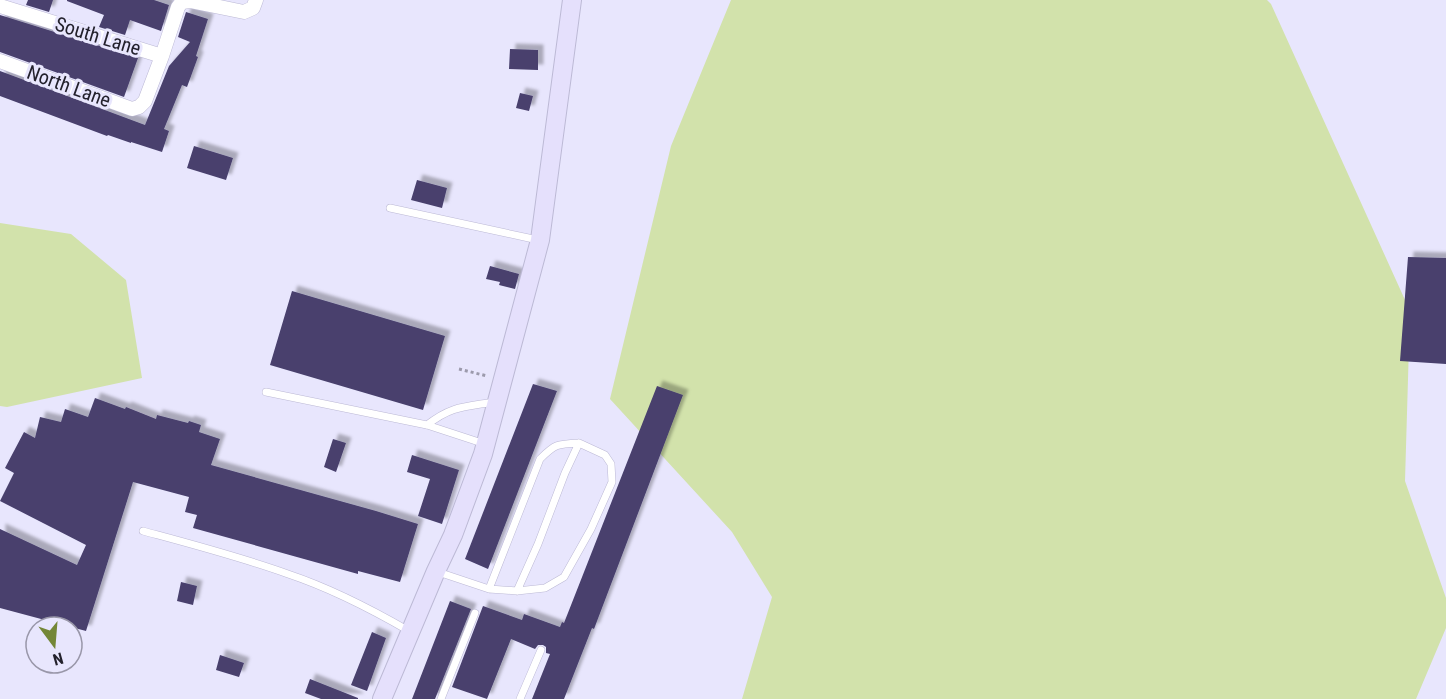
<svg xmlns="http://www.w3.org/2000/svg" width="1446" height="699" font-family="'Roboto Condensed',sans-serif">
<style>
.green{fill:#d2e2ab}
.building{fill:#48406d;filter:url(#shadow)}
.lines{fill:none;stroke-linecap:round;stroke-linejoin:round}
.lane-casing{stroke:#bcb9d5;stroke-width:8}
.street-casing{stroke:#bcb9d5;stroke-width:15}
.secondary-casing{stroke:#bcb9d5;stroke-width:20}
.path{stroke:#9c9aac;stroke-width:3;stroke-dasharray:3 3;stroke-linecap:butt}
.lane{stroke:#fff;stroke-width:7}
.street{stroke:#fff;stroke-width:14}
.secondary{stroke:#e5e0fc;stroke-width:18}
.labels{text-anchor:middle;dominant-baseline:central;stroke-width:6;stroke-linejoin:round;paint-order:stroke}
.street-label{font-size:20px;fill:#23212c;stroke:#e8e6fd}
</style>
<defs>
<filter id="shadow"><feDropShadow dx="5.5" dy="-5.5" stdDeviation="1.5" flood-color="#0004"/></filter>
</defs>
<rect width="100%" height="100%" fill="#e8e6fd"/>
<path class="green" d="M731,0H1267L1271,4L1410,311L1405,481L1446,598V628L1416,699H742L772,597L732,532L610,399L671,146Z
M0,223L71,234L126,280L142,378L7,407L0,406Z"/>
<path class="building" d="M28,0H53L49,12L26,5Z
M67,0H154L169,5L161,31L130,20L125,35L99,27L104,15L67,1Z
M186,12L208,19L196,56L198,57L187,87L182,85L164,129L169,131L162,152L131,142V143L108,135L107,136L0,96V71L145,125L169,66L190,42L178,37Z
M0,15L138,58L124,97L0,52Z
M510,49L538,50V70L509,69Z
M520,93L533,96L529,111L516,108Z
M194,146L233,158L226,180L187,168Z
M417,180L447,188L442,208L411,200Z
M1408,257L1446,258V364L1400,361Z
M490,266L519,274L515,289L499,285L500,282L486,279Z
M292,291L445,336L423,410L270,365Z
M533,384L557,391L488,569L465,559Z
M657,386L683,395L594,629L592,628L564,699H532L550,654L546,653V647L543,645H538L535,649L511,639L487,699L452,687L483,606L522,620L524,614L560,627L562,622L564,623Z
M95,398L125,409L126,407L156,419L157,415L188,423L189,421L201,425L199,432L220,439L211,465L376,511L418,524L400,582L358,571V574L193,528L197,515L185,512L189,497L133,482L86,631L0,608V529L77,565L86,545L0,501L14,473L5,468L24,432L35,438L40,417L61,422L65,409L88,417Z
M333,439L346,443L336,472L324,467Z
M412,455L459,470L442,524L418,516L430,479L407,472Z
M181,582L197,586L193,605L177,601Z
M450,601L471,609L435,699H412Z
M372,632L386,638L367,691L351,685Z
M220,655L244,663L239,677L216,670Z
M310,679L358,698V699H321L305,693Z"/>
<g class="lines">
<defs>
<path id="lane" d="M390,208L538,240
M266,392L427,425L485,444
M427,425C451,406 464,407 494,402
M143,531C191,544 241,557 288,574C330,588 371,609 409,631
M438,572L489,589L517,591L545,588L564,577L591,529L612,482L611,464L605,455L579,443L565,473L538,544L517,591
M489,589L540,459C555,444 557,444 579,443
M441,699L475,613
M520,699L541,650"/>
<path id="street" d="M0,6L162,56
M0,61L132,109L139,107L145,101L162,56L178,7L182,2L190,1L244,12L253,8L256,0"/>
<path id="secondary" d="M382,699L436,571L453,535L483,454L540,240L572,0"/>
</defs>
<use href="#lane" class="lane-casing"/>
<use href="#street" class="street-casing"/>
<use href="#secondary" class="secondary-casing"/>
<path class="path" d="M459,369L487,376"/>
<use href="#lane" class="lane"/>
<use href="#street" class="street"/>
<use href="#secondary" class="secondary"/>
</g>
<g class="labels">
<g class="street-label">
<text transform="translate(98 36) rotate(17)">South Lane</text>
<text transform="translate(69 86) rotate(20)">North Lane</text>
</g>
</g>
<g transform="translate(54 645) rotate(164)"><circle r="28" fill="#e8e6fd" stroke="#9997a9" stroke-width="1.5"/>
<path d="M0-4.5L10 22L0 15L-10 22Z" fill="#748737"/>
<text y="-9" font-size="16" font-weight="bold" text-anchor="middle" fill="#23212c">N</text>
</g>
</svg>
